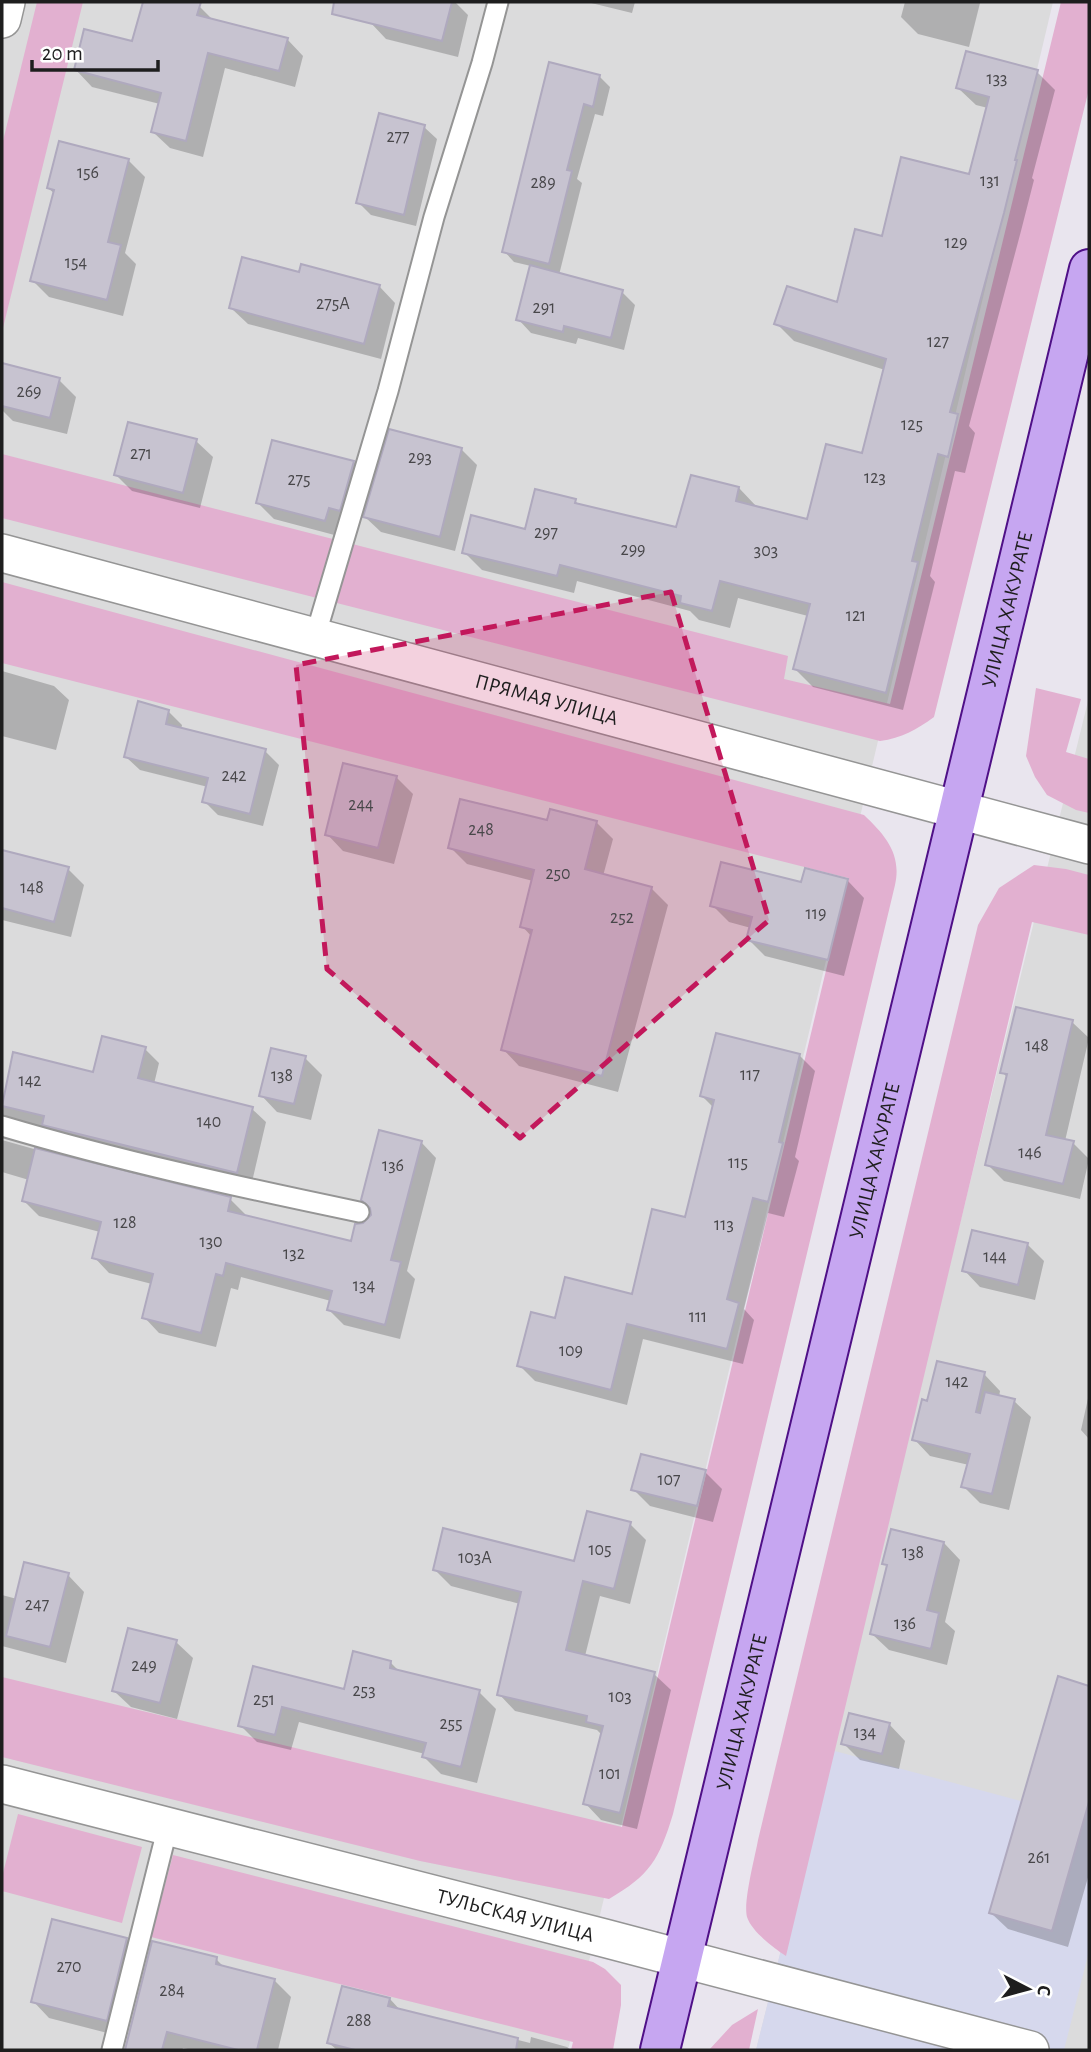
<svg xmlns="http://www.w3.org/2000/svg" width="1091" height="2052" font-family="'Alegreya Sans',sans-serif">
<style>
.residential{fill:#dbdbdc}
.commercial{fill:#d6d8ed}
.grass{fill:#e2b0d0}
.shadow{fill:#0003}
.building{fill:#c7c3d0;stroke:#afa9be;stroke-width:2}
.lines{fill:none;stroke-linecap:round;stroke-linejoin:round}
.lane-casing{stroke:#959595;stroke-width:23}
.street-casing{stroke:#959595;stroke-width:40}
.primary-casing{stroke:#4f1087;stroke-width:42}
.lane{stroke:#fff;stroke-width:19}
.street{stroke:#fff;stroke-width:37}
.primary{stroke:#c6a6f1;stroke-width:38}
.marked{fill:#c2185b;fill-opacity:0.2;stroke:#c2185b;stroke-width:5;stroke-dasharray:14 9;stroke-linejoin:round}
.labels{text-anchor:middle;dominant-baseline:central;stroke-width:5;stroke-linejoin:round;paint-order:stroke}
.number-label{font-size:18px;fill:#48474a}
.street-label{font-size:21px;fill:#1e1e1e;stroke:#fff}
</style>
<rect width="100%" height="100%" fill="#e9e5ee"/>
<path class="residential" d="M2,2H1053L568,2050H2Z
M1089,697V2050H756L831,1750Z"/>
<path class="commercial" d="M1058,1676L1089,1686V1951L1064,2050H756L831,1750L1021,1801Z"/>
<path class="grass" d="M37,2H83L2,332V145Z
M1061,2H1089V89L934,717C916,730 902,738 880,741L2,518V454L788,656L784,679L890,704Z
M2,582L864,815C885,835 902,854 895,885L673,1814C659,1860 650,1875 609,1899L420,1861L2,1757V1677L622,1827L848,878L2,663Z
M1036,688L1081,699L1066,752L1089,759V813L1076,810L1047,795L1035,777L1026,756Z
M1034,865L1066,869L1089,875V935L1032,922L786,1956C774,1948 752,1932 747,1917C743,1902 755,1857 758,1840L978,925L999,888Z
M18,1814L142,1847L122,1923L2,1891V1877Z
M173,1855L593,1962L605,1969L621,1985V2005L613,2050H571L573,2042L151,1937Z
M758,2009L749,2050H709L732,2025Z"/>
<path class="shadow" d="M145,2H184L199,6L214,21L287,39L303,56L295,87L225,68L203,157L170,148L153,132L160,104L92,87L76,70L134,43Z
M375,2H455L468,15L458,57L386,39L370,22Z
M587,2H635L632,13Z
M905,2H978L980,3L969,47L918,34L901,17Z
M550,64L599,76L610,87L603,116L595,114L577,179L582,183L559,275L622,292L635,305L624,350L578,338L576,344L531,333L518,319L531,266L514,262L504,251Z
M1037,72L1055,90L1032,178L1034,180L1021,231L969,426L975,433L965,473L955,471L930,576L935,582L903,710L813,687L795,669L808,616L738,598L730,628L699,620L690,611L577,581L574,593L482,570L464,552L526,531L575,501L580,506L678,530L739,488L756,506L808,521L863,455L885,370L794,341L776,323L838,304L884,238L971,176L988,108L976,105L958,88Z
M424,127L437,139L416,226L371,215L358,202Z
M128,160L145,177L125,253L136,264L123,316L49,297L32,280L55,194L48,188Z
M300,274L379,286L395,303L381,359L248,324L231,308Z
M6,366L59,380L76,397L67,434L13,421L2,410V383Z
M196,441L213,457L200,508L132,491L116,475Z
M461,449L477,465L455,551L381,532L365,517Z
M354,462L370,479L342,537L274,519L258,503Z
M2,671L54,686L69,700L56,750L2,736Z
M168,711L182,725L181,730L265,751L279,765L263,826L218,815L204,801L208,787L140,770L126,757Z
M396,777L413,794L394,864L343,851L327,834Z
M548,822H596L613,839L603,876L651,888L668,905L618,1092L519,1066L503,1049L532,937L522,926L533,881L467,864L450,847Z
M2,852L68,869L84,885L71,937L2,920Z
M848,881L864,898L844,976L765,956L748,939L751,928L729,922L712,905L803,884Z
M1072,1022L1089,1038L1065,1141L1073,1143L1089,1159L1080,1199L1004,1181L987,1164L1008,1078L1002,1072Z
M145,1049L159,1063L154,1084L252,1109L266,1122L251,1186L13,1128L2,1116V1106L15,1054L95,1074Z
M799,1055L815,1071L795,1157L799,1161L784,1217L768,1213L744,1309L754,1320L743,1364L643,1339L627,1405L535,1381L519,1365L556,1320L633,1297L686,1220L713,1107L702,1096Z
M305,1058L322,1075L311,1120L277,1112L261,1095Z
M2,1140L87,1164L230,1199L245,1214V1217L352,1243L421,1142L436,1158L407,1271L415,1279L400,1339L344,1325L329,1310L331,1301L241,1277L238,1290L231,1288L216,1347L159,1333L144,1317L152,1284L109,1273L94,1257L100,1232L39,1216L23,1200L29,1180L2,1172Z
M1028,1245L1044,1261L1035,1300L980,1287L964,1270Z
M984,1374L1000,1391L999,1397L1014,1401L1031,1417L1009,1510L980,1503L963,1486L969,1465L930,1456L914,1439L928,1403Z
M1089,1394V1439L1081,1430Z
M705,1472L722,1489L713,1522L650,1506L633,1489Z
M630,1524L646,1540L630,1604L600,1596L585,1656L654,1674L671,1690L637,1829L601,1820L585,1803L602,1735L597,1730L515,1711L499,1694L520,1604L451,1586L435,1570L575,1564Z
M944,1543L960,1560L945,1622L955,1631L947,1665L889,1650L872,1634L888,1567L884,1563Z
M68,1575L84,1592L66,1663L2,1646V1595L17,1599Z
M176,1642L193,1658L177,1719L131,1707L114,1691Z
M391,1663L400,1672L479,1692L496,1709L477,1783L441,1774L424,1757L425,1754L299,1722L291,1750L257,1742L240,1725L255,1668L345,1691Z
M1059,1679L1089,1688V1874L1068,1947L1008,1929L991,1913Z
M889,1724L905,1741L899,1769L860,1760L843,1743Z
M127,1939L143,1956L123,2037L49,2018L33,2001Z
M153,1943L216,1959L225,1968L274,1980L291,1997L278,2050H193L183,2048L182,2050H126Z
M390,1999L401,2011L530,2043L531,2037L567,2047L571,2050H337L329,2043Z"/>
<path class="building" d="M143,2H201L197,15L288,38L279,71L208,53L186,141L151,132L161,93L74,70L84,29L132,41Z
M334,2H452L442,41L332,14Z
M966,51L1038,70L1015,160H1017L1004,213L950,412L958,414L948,457L938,454L912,561L918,562L886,693L793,669L810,604L720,581L712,611L680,603L681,596L560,565L557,576L462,553L471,515L525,529L535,489L576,499L575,503L676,527L691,475L739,487L736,501L807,519L826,444L862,453L886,359L774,324L787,286L837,302L855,229L882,236L901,157L969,174L989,97L956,88Z
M549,62L600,75L593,107L584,104L567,170L572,171L549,264L502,252Z
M379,113L425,125L404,215L356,203Z
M59,141L129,159L108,242L121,245L107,300L30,281L54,190L47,188Z
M242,257L299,272L301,264L380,285L364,344L229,308Z
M530,265L623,290L611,338L564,326L563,332L516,320Z
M2,363L60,378L50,418L2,406Z
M128,422L197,439L183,493L114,475Z
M389,429L462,448L440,537L363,517Z
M272,440L354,461L340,511L329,508L325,521L256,503Z
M138,701L169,710L166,724L266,749L250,814L202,802L208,778L124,757Z
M343,763L397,776L378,848L325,835Z
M460,799L547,820L550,809L597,821L585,869L652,887L602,1076L501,1050L532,930L520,927L534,870L448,848Z
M2,850L69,867L54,922L2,908Z
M721,862L801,882L805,868L848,879L828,960L746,940L752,917L710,906Z
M1016,1007L1073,1020L1046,1135L1074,1141L1063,1184L985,1165L1007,1074L1000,1073Z
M716,1033L800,1054L779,1142L783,1143L768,1202L753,1198L727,1299L739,1303L727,1349L627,1324L611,1390L517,1366L531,1312L555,1318L565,1277L632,1294L652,1209L685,1217L714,1100L700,1096Z
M102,1036L146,1047L138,1078L253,1107L237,1173L50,1127L42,1125L44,1116L2,1106L13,1052L93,1072Z
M271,1048L306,1056L294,1104L259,1096Z
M379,1130L422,1141L391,1260L401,1262L385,1325L327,1310L332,1291L226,1263L223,1276L216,1274L201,1333L142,1318L153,1274L92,1258L101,1222L22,1201L35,1148L231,1197L228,1211L351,1241L355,1224L363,1223L371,1215L370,1208L361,1200Z
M972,1230L1028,1243L1018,1285L962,1271Z
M937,1361L985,1372L976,1412L980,1413L985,1392L1015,1399L992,1494L961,1487L970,1454L912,1440L922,1399L927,1401Z
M641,1454L706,1470L697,1506L631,1490Z
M587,1511L631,1522L614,1589L583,1581L566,1650L655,1672L620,1813L583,1804L603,1726L586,1722L587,1716L497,1695L521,1592L433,1570L443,1528L574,1561Z
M891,1529L944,1542L927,1610L939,1613L931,1649L870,1634L887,1565L882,1564Z
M24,1562L69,1573L50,1647L6,1636Z
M128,1628L177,1640L160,1703L112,1691Z
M353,1651L391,1661L390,1668L480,1690L461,1767L422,1757L426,1743L282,1707L275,1735L238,1726L253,1666L344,1689Z
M1058,1676L1089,1686V1802L1052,1931L989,1913Z
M849,1713L890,1723L882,1754L841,1744Z
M52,1919L127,1938L107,2021L31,2002Z
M152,1941L217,1957L216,1964L275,1979L257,2050H238L167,2032L162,2050H125Z
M342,1986L390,1998L388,2006L518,2038L516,2050H355L327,2043Z"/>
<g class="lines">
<defs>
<path id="lane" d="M315,637L388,391L434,217L482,63L498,2
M2,1126C120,1161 239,1187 359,1212
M112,2050L168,1826"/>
<g id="street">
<path d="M2,19L6,2"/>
<path id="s1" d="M2,553L1089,845"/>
<path id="s2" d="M2,1784L604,1938L1030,2050"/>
</g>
<g id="primary">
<path id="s3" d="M660,2050L1089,269"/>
</g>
</defs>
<use href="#lane" class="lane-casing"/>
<use href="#street" class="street-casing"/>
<use href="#primary" class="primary-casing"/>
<use href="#lane" class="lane"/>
<use href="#street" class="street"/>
<use href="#primary" class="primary"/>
</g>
<path class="marked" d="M671,592L769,920L520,1138L327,969L296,665Z"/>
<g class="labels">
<g class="number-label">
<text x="997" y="79">133</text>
<text x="398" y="137">277</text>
<text x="88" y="173">156</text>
<text x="990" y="181">131</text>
<text x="543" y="183">289</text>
<text x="956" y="243">129</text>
<text x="76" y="263">154</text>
<text x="333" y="304">275А</text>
<text x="544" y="308">291</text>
<text x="938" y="342">127</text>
<text x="29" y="392">269</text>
<text x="912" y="425">125</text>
<text x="141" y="454">271</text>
<text x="420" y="458">293</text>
<text x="875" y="478">123</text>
<text x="299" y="480">275</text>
<text x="546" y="533">297</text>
<text x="633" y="550">299</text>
<text x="766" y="551">303</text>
<text x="856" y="616">121</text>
<text x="234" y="776">242</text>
<text x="361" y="805">244</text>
<text x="481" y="830">248</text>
<text x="558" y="874">250</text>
<text x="32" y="888">148</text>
<text x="816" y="914">119</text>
<text x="622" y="918">252</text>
<text x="1037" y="1046">148</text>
<text x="750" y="1075">117</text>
<text x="282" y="1076">138</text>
<text x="30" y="1081">142</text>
<text x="209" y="1122">140</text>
<text x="1030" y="1153">146</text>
<text x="738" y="1163">115</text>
<text x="393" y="1166">136</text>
<text x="125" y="1223">128</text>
<text x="724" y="1225">113</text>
<text x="211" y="1242">130</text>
<text x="294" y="1254">132</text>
<text x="995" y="1257">144</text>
<text x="364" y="1286">134</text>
<text x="698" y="1317">111</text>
<text x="571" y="1351">109</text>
<text x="957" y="1382">142</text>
<text x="669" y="1480">107</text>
<text x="600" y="1550">105</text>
<text x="913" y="1553">138</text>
<text x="475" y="1558">103А</text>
<text x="37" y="1605">247</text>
<text x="905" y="1624">136</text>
<text x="144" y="1666">249</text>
<text x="364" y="1691">253</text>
<text x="620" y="1697">103</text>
<text x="264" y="1700">251</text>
<text x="451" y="1724">255</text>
<text x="865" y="1733">134</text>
<text x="610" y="1774">101</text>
<text x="1039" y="1858">261</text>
<text x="69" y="1967">270</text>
<text x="172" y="1991">284</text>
<text x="359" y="2021">288</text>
</g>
<g class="street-label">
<text stroke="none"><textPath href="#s3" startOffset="1482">УЛИЦА ХАКУРАТЕ</textPath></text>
<text stroke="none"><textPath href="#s1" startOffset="564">ПРЯМАЯ УЛИЦА</textPath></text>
<text stroke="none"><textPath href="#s3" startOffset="915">УЛИЦА ХАКУРАТЕ</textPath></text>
<text stroke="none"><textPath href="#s3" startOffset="348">УЛИЦА ХАКУРАТЕ</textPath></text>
<text stroke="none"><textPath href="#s2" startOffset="530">ТУЛЬСКАЯ УЛИЦА</textPath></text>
</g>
</g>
<rect width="1091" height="2052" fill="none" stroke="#1e1e1e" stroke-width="7"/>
<g transform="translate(1028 1989) rotate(96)" stroke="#ffffff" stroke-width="5" paint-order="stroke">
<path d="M0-5L12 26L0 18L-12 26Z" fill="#1e1e1e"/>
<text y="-10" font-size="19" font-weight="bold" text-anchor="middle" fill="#1e1e1e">С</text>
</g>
<path d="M32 60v10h126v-10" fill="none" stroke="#1e1e1e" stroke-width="3.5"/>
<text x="42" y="60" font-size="21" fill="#1e1e1e" stroke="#ffffff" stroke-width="5" paint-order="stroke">20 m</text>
</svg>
